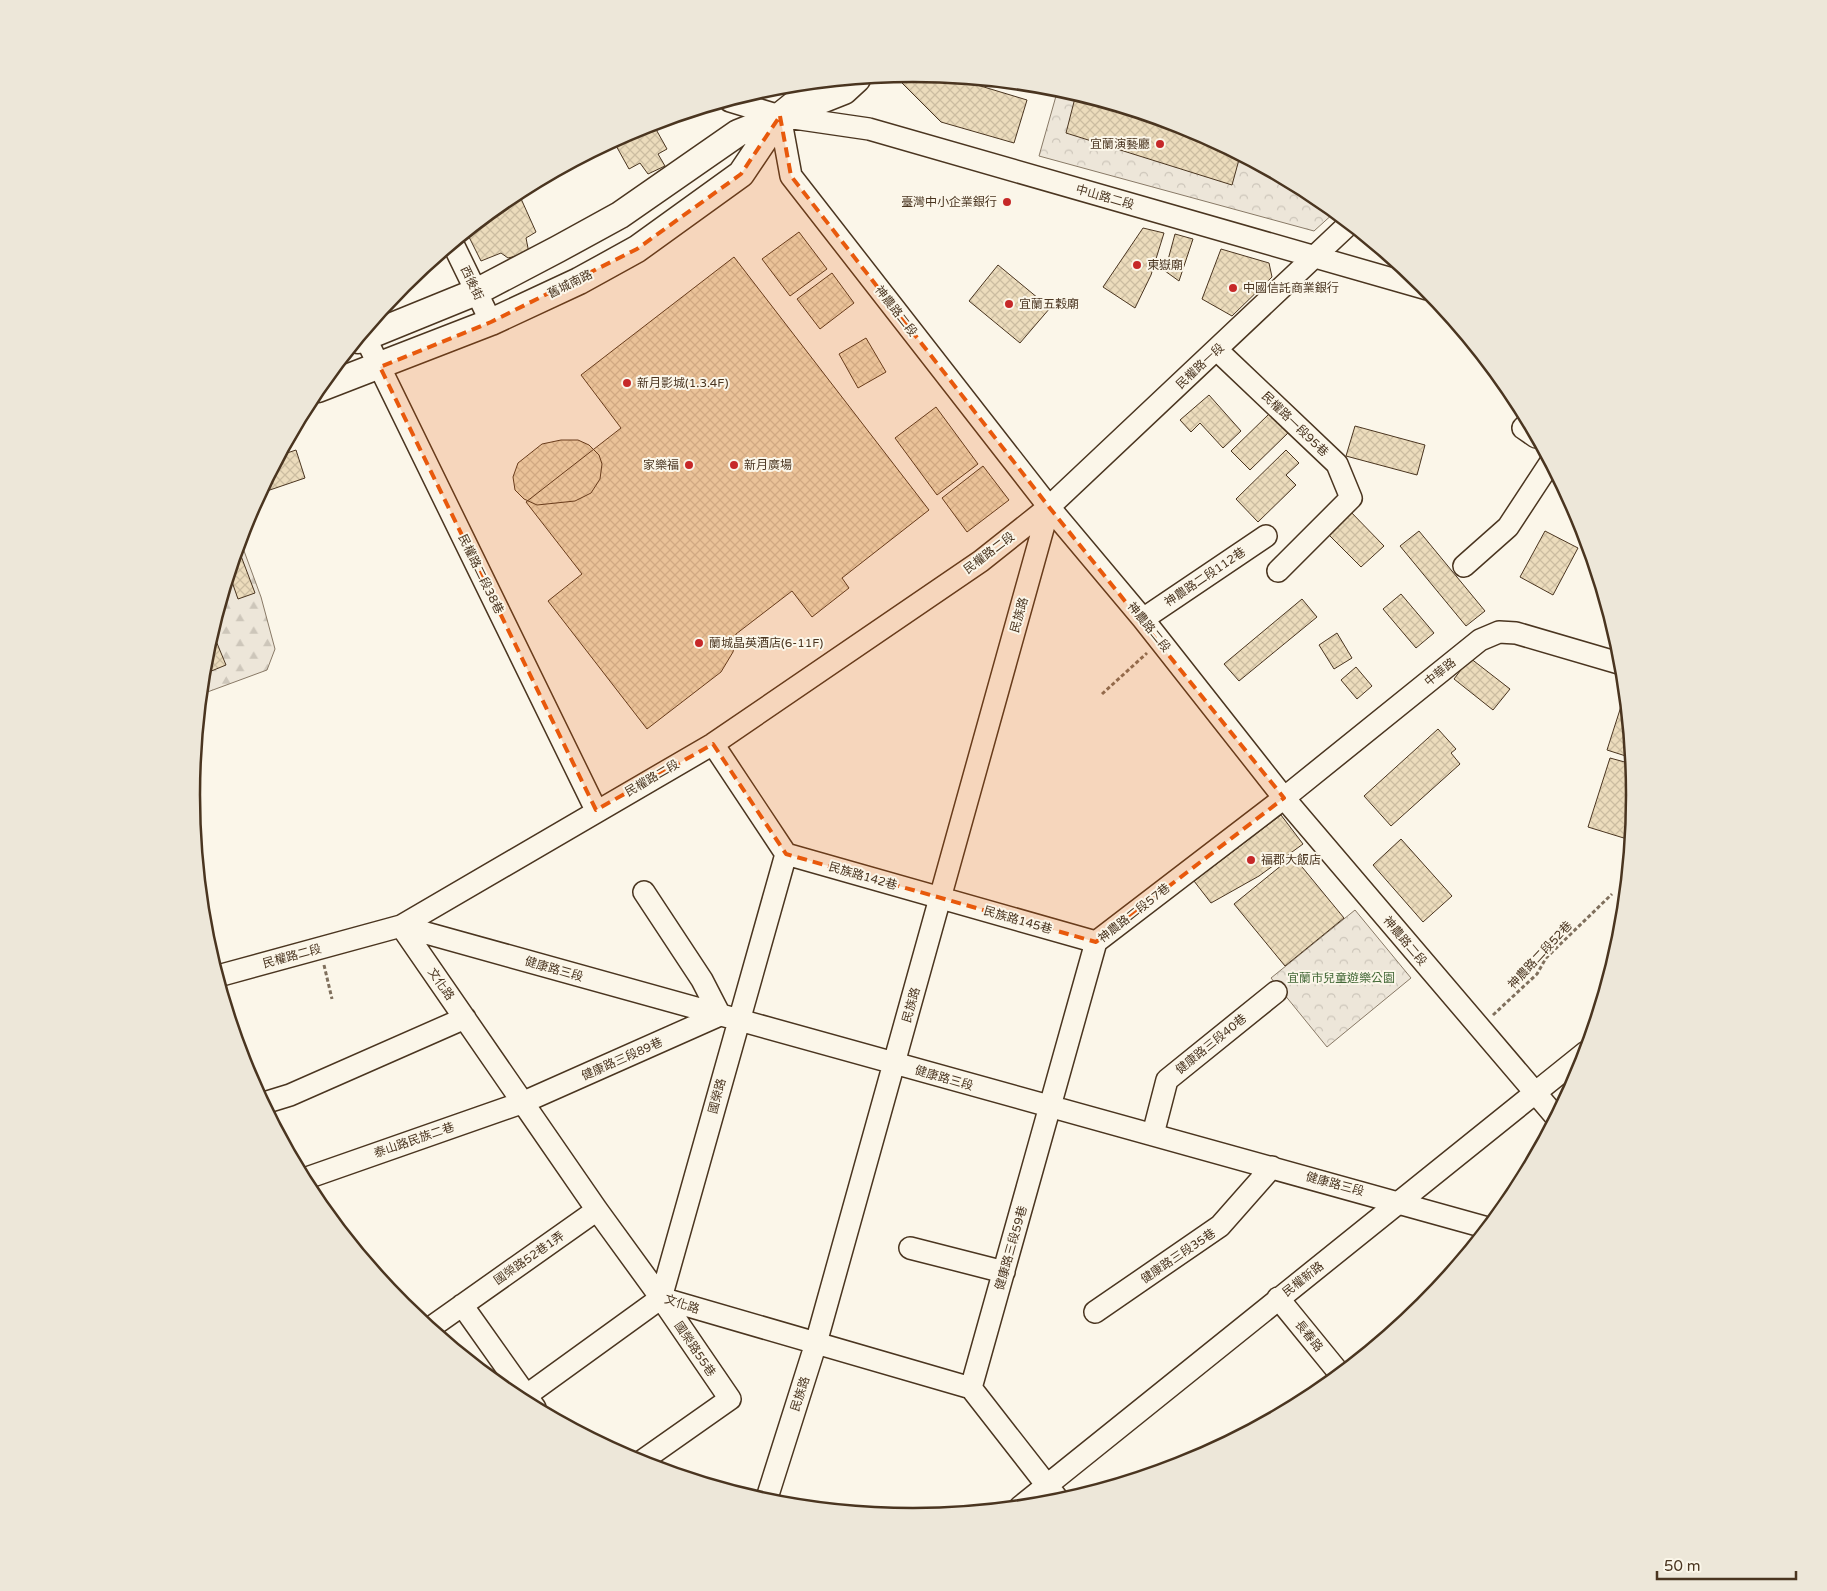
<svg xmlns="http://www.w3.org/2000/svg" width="1827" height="1591" font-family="'Varela Round','Noto Sans TC',sans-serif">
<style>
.forest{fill:url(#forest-firs);stroke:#887966}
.park{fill:url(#park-crowns);stroke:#887966}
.building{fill:url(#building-cross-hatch);stroke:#4a3520}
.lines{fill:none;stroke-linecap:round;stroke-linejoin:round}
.minor-casing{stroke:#4a3520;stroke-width:24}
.major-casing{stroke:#4a3520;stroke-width:29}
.path{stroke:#7f6f5c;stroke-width:3;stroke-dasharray:4 2.5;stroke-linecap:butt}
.minor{stroke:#fbf6e9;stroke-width:21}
.major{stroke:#fbf6e9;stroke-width:26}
.marked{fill:#e8590c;fill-opacity:0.2;stroke:#e8590c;stroke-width:4;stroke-dasharray:10 6;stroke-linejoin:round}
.poi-dot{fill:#c62828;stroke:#fbf6e9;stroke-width:2}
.labels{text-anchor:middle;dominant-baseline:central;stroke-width:4;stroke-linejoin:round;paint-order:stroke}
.poi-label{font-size:12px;fill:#4a3520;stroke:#fbf6e9;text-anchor:start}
.street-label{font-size:12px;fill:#4a3520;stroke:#fbf6e9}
.park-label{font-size:12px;fill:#436837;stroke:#fbf6e9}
.rim{fill:none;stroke:#4a3520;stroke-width:2.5}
</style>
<defs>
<pattern id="forest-firs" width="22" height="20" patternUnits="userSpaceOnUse" patternTransform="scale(1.25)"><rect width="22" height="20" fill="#ede6d9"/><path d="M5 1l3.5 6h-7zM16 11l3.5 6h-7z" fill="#cdc6ba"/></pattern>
<pattern id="park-crowns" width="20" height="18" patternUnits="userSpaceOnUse" patternTransform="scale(1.25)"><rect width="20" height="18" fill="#ede6d9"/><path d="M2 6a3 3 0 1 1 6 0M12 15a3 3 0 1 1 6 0" fill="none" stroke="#cdc6ba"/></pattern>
<pattern id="building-cross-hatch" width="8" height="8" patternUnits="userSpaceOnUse" patternTransform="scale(1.25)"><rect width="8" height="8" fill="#ecdcbc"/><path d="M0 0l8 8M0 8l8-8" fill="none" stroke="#ccbda1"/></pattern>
</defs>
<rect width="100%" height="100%" fill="#fbf6e9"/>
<path class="forest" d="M240,540L261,597L275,649L267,670L202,694L206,654Z"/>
<path class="park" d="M1058,89L1190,129L1315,196L1335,212L1314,231L1039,156Z
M1355,910L1411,978L1327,1047L1271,978Z"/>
<path class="building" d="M914,74L954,78L1027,100L1014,143L941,122L899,80L905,75Z
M1076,94L1190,129L1240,156L1232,185L1066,133Z
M653,124L667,149L658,154L665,166L648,174L640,163L629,169L614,142L610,144L638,129Z
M518,192L536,232L526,238L529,253L508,258L501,253L481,261L467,233Z
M1143,228L1164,233L1151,275L1135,308L1103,287Z
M799,232L827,269L790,296L762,259Z
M1175,234L1193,239L1179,281L1165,271Z
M1221,249L1269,263L1272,277L1232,316L1202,299Z
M734,257L929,510L842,578L849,588L812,617L792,591L736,634L733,652L721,672L647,729L548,601L582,574L526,502L621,428L581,375Z
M998,265L1050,308L1020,343L969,301Z
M832,273L854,303L820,329L797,299Z
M866,338L886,372L858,388L839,354Z
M1209,395L1241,431L1223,448L1200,423L1191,432L1180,420Z
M936,407L978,464L937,495L895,438Z
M1269,414L1288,433L1250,470L1231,451Z
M1355,426L1425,445L1417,475L1346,456Z
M561,440H578L589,445L599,455L602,464L600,479L591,493L575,501L537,505L524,499L515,490L513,477L518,463L542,444Z
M296,450L305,478L261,493L281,455Z
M1286,450L1299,463L1286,475L1296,485L1258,522L1236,499Z
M983,466L1009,500L967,532L942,498Z
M1347,508L1384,546L1361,567L1324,530Z
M1419,531L1485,611L1466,626L1400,546Z
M1545,531L1578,548L1553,595L1520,577Z
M238,548L255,593L238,599L230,576Z
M1401,594L1434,633L1416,648L1383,609Z
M1302,599L1317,617L1239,681L1224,664Z
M1337,633L1352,658L1334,669L1319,645Z
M214,636L226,665L204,674L206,654L211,637Z
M1470,658L1510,689L1493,710L1454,679Z
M1356,667L1372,686L1357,699L1341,680Z
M1625,694L1632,758L1607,750Z
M1438,729L1456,749L1451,753L1460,764L1391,826L1364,796Z
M1610,758L1632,764L1635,796L1633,818L1627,839L1588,827Z
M1281,815L1303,844L1259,876L1211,903L1194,881Z
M1401,839L1452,896L1423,922L1373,865Z
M1293,856L1344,918L1285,966L1234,904Z"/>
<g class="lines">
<defs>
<path id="minor" d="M730,101L780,116L869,129L1427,289
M780,116L791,176L1049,507L1143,619L1284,798L1556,1117
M453,244L491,322
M365,337L596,810
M1217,350L1337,464L1351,498L1278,571
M1529,422L1523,428L1536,437
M1464,566L1508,527L1550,463
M1143,619L1266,536
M786,854L1096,942
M401,926L1488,1228
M401,926L597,1210L661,1298L971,1388L1060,1502
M218,976L401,926L713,744L981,561L1049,507L1349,224
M264,1103L290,1095L465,1018
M1153,1134L1167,1080L1276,992
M304,1179L524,1102L720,1015L702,980L644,892
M910,1248L1004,1272
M1278,1298L1340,1374
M462,1305L535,1408
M1095,1312L1220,1226L1272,1167
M430,1328L597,1210
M971,1388L1096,942L1284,798L1480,640L1499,632L1516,633L1622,664
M520,1400L661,1298L786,854L713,744
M639,1463L730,1399L661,1298
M766,1501L816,1343L1049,507
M1020,1507L1586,1052"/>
<path id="major" d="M358,340L476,292L558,249L620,215L738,133L844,91L857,79
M318,389L491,322L579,281L637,249L741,174L780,116L821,83"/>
</defs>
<use href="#minor" class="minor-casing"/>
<use href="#major" class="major-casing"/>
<path class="path" d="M1102,694L1147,653
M324,965L332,999
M1493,1015L1537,974L1546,958L1612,894"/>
<use href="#minor" class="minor"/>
<use href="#major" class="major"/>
</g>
<path class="marked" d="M780,116L791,176L1049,507L1284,798L1096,942L786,854L713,744L596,810L380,367L491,322L637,249L741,174Z"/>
<g class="poi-dot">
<circle cx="1160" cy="144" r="5"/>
<circle cx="1007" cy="202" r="5"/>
<circle cx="1137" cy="265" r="5"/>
<circle cx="1233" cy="288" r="5"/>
<circle cx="1009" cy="304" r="5"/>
<circle cx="627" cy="383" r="5"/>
<circle cx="689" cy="465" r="5"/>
<circle cx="734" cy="465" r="5"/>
<circle cx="699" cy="643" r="5"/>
<circle cx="1251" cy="860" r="5"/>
</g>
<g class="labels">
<g class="poi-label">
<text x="1150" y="144" text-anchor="end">宜蘭演藝廳</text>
<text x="997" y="202" text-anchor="end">臺灣中小企業銀行</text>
<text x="1147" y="265">東嶽廟</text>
<text x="1243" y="288">中國信託商業銀行</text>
<text x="1019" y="304">宜蘭五穀廟</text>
<text x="637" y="383">新月影城(1.3.4F)</text>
<text x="679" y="465" text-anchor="end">家樂福</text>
<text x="744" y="465">新月廣場</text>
<text x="709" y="643">蘭城晶英酒店(6-11F)</text>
<text x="1261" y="860">福郡大飯店</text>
</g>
<g class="street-label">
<text transform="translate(1105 197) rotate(16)">中山路二段</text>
<text transform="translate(472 283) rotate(64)">西後街</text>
<text transform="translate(570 284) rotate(-26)">舊城南路</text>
<text transform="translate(896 311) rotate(52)">神農路二段</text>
<text transform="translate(1200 366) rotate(-43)">民權路一段</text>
<text transform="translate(1295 424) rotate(44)">民權路一段95巷</text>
<text transform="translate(989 553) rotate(-37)">民權路二段</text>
<text transform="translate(481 574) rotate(64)">民權路二段38巷</text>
<text transform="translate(1205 577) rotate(-34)">神農路二段112巷</text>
<text transform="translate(1019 615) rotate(-74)">民族路</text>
<text transform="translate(1149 627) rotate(51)">神農路二段</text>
<text transform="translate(1440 672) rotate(-39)">中華路</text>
<text transform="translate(652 778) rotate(-30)">民權路二段</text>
<text transform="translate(863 876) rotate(16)">民族路142巷</text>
<text transform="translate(1134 913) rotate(-38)">神農路二段57巷</text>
<text transform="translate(1018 920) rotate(16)">民族路145巷</text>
<text transform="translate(1405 941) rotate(50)">神農路二段</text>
<text transform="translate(1540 955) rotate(-47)">神農路二段52巷</text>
<text transform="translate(292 956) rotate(-15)">民權路二段</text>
<text transform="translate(554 969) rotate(16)">健康路三段</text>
<text transform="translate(441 984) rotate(55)">文化路</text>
<text transform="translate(911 1005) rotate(-74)">民族路</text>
<text transform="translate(1211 1044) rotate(-39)">健康路三段40巷</text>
<text transform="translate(622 1059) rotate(-24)">健康路三段89巷</text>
<text transform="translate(944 1078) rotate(16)">健康路三段</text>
<text transform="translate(717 1096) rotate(-75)">國榮路</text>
<text transform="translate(414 1140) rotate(-19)">泰山路民族二巷</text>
<text transform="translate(1335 1184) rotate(15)">健康路三段</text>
<text transform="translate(1011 1248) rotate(-74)">健康路三段59巷</text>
<text transform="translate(1178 1256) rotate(-34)">健康路三段35巷</text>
<text transform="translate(529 1258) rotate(-35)">國榮路52巷1弄</text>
<text transform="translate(1303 1279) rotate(-38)">民權新路</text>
<text transform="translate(682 1304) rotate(18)">文化路</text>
<text transform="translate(1309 1336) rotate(51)">長春路</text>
<text transform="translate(695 1349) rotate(56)">國榮路55巷</text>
<text transform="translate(800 1394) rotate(-72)">民族路</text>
</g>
<g class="park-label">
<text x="1341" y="978">宜蘭市兒童遊樂公園</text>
</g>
</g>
<path d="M0 0H1827V1591H0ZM200 795a713 713 0 1 1 1426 0a713 713 0 1 1-1426 0Z" fill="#ede7d9" fill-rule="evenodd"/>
<path class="rim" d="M200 795a713 713 0 1 1 1426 0a713 713 0 1 1-1426 0Z"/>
<path d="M1657 1571v8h139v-8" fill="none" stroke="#4a3520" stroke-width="2.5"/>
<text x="1664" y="1571" font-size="15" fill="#4a3520" stroke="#fbf6e9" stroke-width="4" paint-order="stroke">50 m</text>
</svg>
